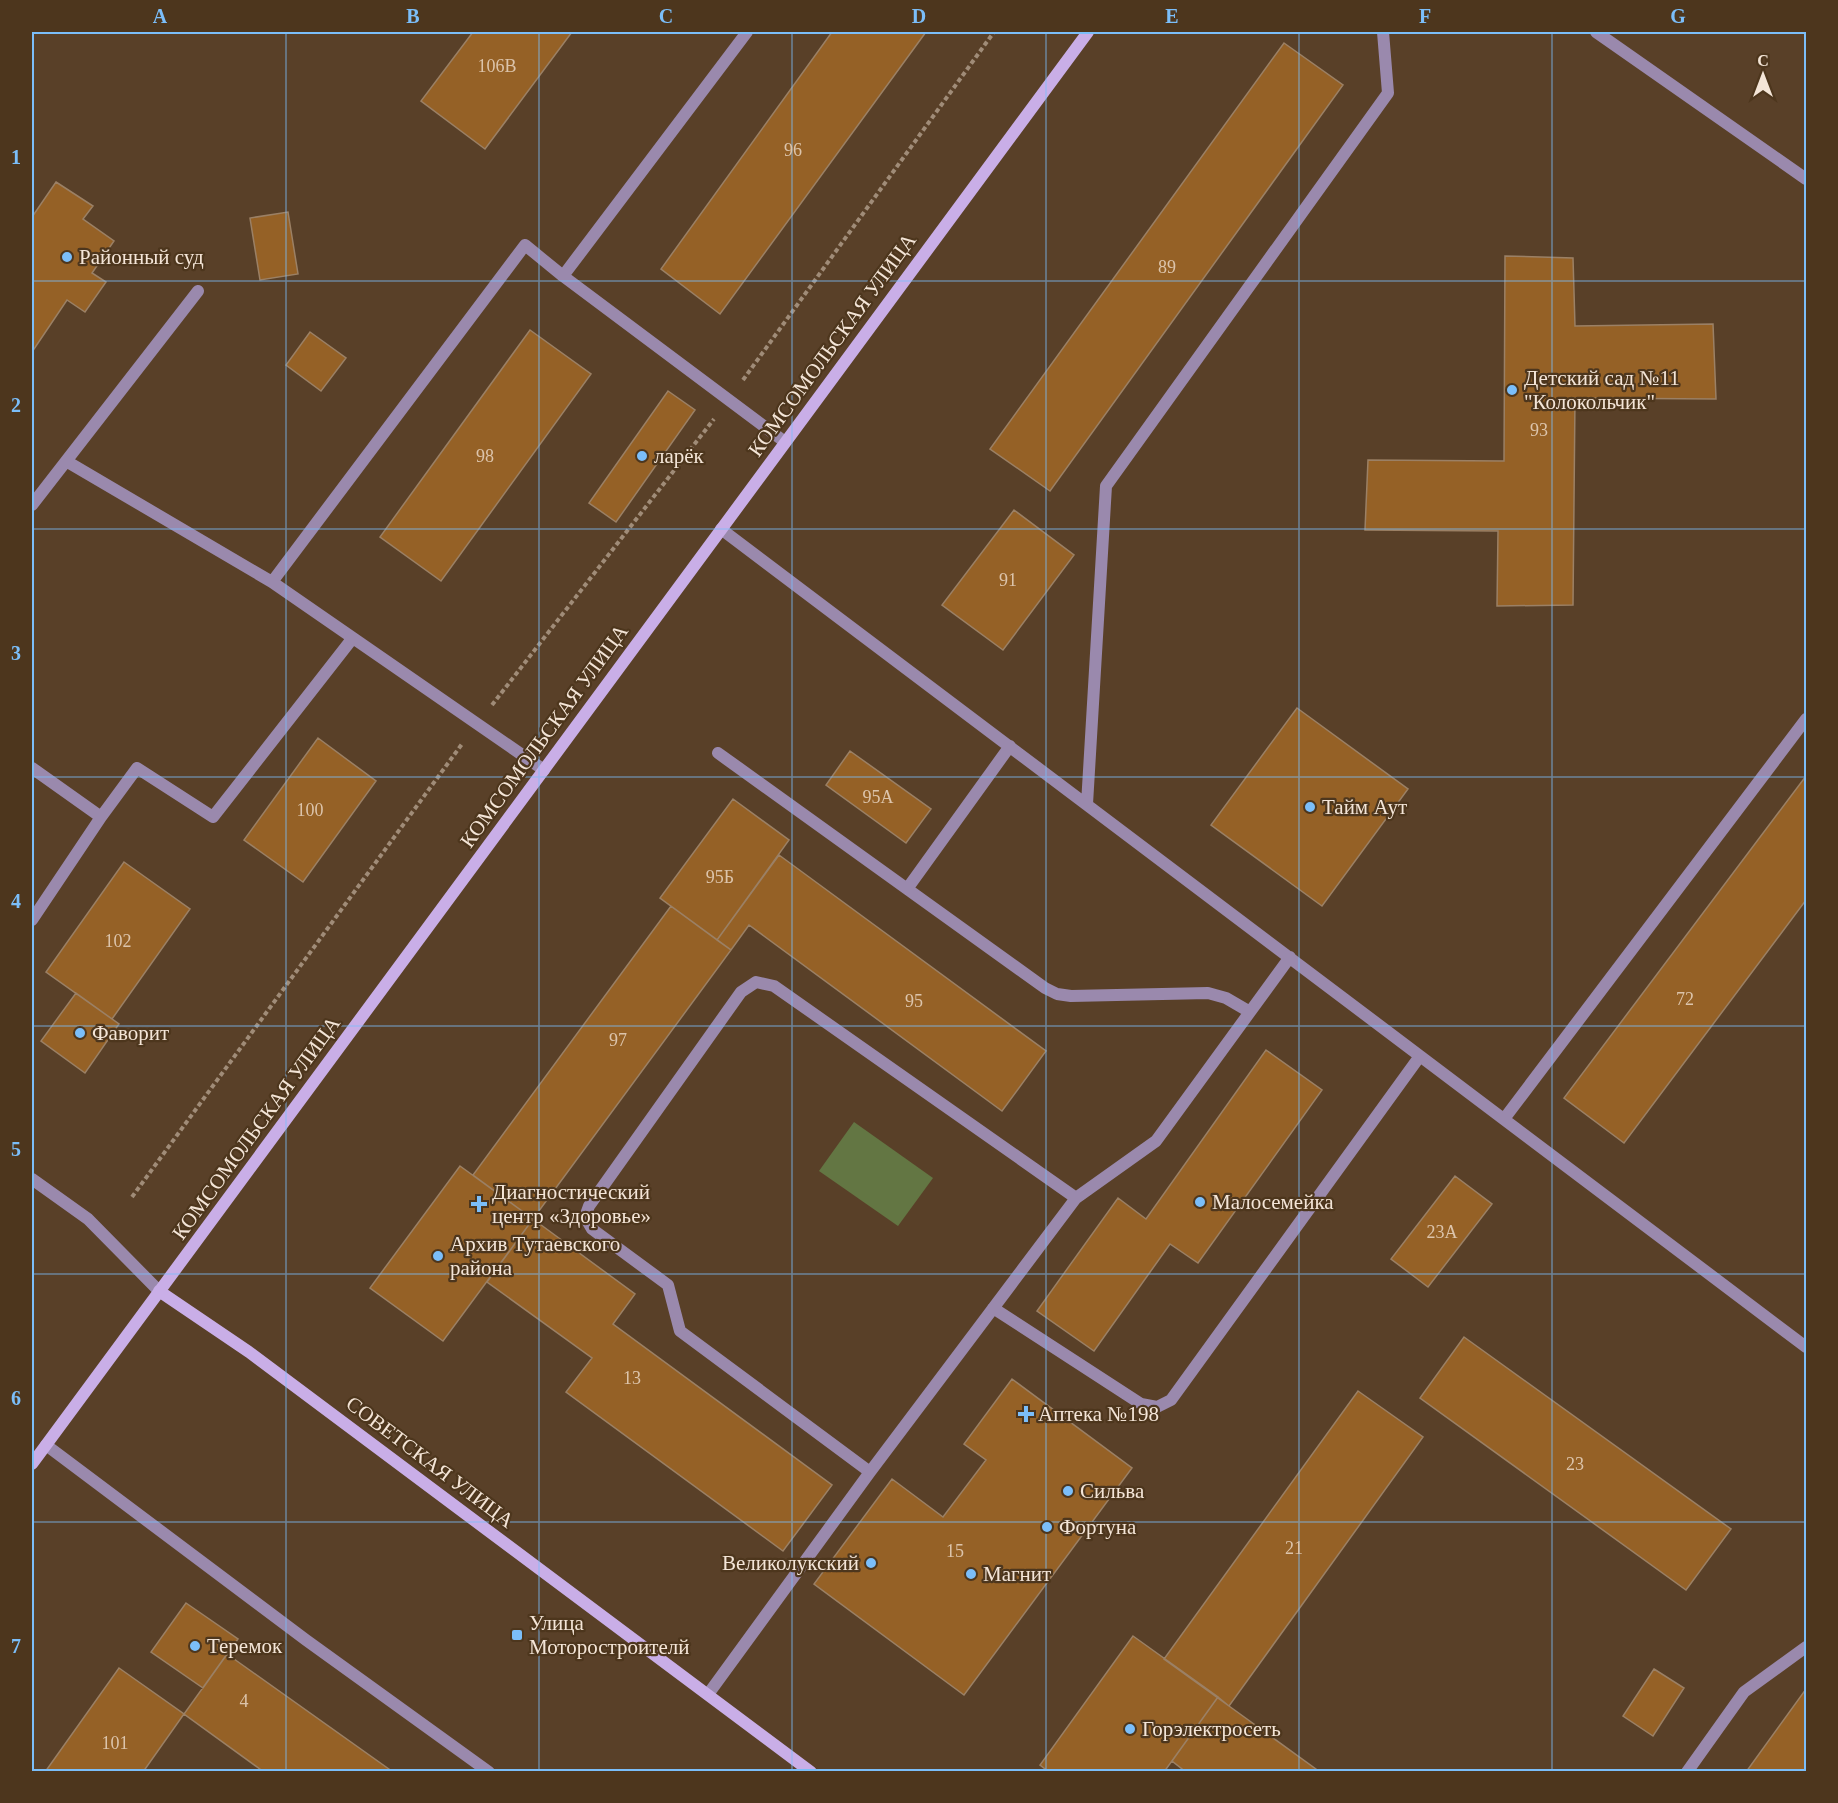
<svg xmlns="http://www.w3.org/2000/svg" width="1838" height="1803" font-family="Georgia,serif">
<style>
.green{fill:#637643}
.building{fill:#956126;stroke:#9b8065;stroke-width:1.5}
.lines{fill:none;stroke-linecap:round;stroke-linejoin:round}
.path{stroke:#a08c78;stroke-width:4;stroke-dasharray:4.5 3;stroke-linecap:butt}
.lane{stroke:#9a89ad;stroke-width:12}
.street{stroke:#9a89ad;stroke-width:12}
.secondary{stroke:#c9aee7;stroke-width:12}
.grid{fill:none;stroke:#7bbef9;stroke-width:1.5;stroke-opacity:0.55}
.poi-dot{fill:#7bbef9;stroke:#4d361d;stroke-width:2}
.labels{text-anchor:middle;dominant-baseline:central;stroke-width:4.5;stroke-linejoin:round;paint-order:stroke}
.number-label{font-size:18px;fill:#dcc4ab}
.poi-label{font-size:21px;fill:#f4e5d7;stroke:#4d361d;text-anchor:start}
.street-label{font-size:21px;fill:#f4e5d7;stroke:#4d361d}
.neatline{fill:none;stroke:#7bbef9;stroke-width:2}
.grid-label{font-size:20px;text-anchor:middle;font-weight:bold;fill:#7bbef9}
</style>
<rect width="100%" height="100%" fill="#594028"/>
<path class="green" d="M854,1122L933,1178L898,1226L819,1171Z"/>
<path class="building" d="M473,32H572L485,149L421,101Z
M832,32H926L720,314L661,269Z
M1284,43L1343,85L1050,491L990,449Z
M56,182L93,206L83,219L114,241L92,273L106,282L85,312L67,300L32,352V217Z
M288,212L298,274L260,280L250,218Z
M1505,256L1573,258L1575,326L1713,324L1716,399L1575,398L1573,605L1497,606L1498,531L1365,530L1368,460L1504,461Z
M530,330L591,374L441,581L380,537Z
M310,332L346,358L321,391L286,365Z
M668,391L695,410L616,522L589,503Z
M1014,510L1074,555L1003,650L942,605Z
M1297,708L1408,789L1322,906L1211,825Z
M318,738L376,781L303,882L244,840Z
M850,751L931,809L906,843L826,785Z
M1806,776V900L1624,1143L1564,1098Z
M733,799L789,840L717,940L660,898Z
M779,855L1046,1051L1002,1111L749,925L731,950L717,940Z
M124,862L190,909L112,1019L46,972Z
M671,906L731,950L533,1219L473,1175Z
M76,993L119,1024L85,1073L41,1041Z
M1266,1050L1322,1090L1198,1263L1170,1244L1094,1351L1037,1311L1118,1198L1146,1219Z
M460,1166L533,1219L443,1341L370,1288Z
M1455,1176L1492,1204L1428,1287L1391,1259Z
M533,1219L635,1294L613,1324L832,1485L783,1551L566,1392L592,1358L487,1282Z
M1464,1337L1731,1529L1686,1590L1420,1398Z
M1012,1379L1132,1468L964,1695L814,1584L892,1479L943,1517L986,1460L964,1444Z
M1358,1391L1423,1437L1229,1706L1164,1659Z
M186,1603L238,1639L203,1688L151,1652Z
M1133,1636L1218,1697L1164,1772H1049L1040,1765Z
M227,1654L393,1772H264L184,1714Z
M119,1668L184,1714L143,1772H45Z
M1654,1669L1684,1688L1653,1736L1623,1716Z
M1806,1689V1772H1746Z
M1218,1697L1229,1706L1320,1772H1186L1172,1761Z"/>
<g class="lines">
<path class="path" d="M743,380L994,32
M492,705L714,419
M132,1197L462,744"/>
<path class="lane" d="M1596,32L1806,179
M563,276L785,442
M66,461L272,582
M32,505L198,291
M721,529L1806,1347
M718,753L1045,988L1057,994L1071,996L1208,993L1226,998L1250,1012
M32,768L101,817L137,768L213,817L352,639
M544,770L272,582L525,245L563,276L747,32
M1087,804L1106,486L1388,93L1383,32
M907,889L1010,746
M32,920L101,817
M1504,1119L1806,719
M993,1308L1141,1404L1157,1407L1171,1400L1420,1056
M46,1445L306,1640L489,1772
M870,1472L680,1331L668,1285L592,1229L585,1217L589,1206L741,992L756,982L774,986L1076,1198
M709,1693L870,1472L1076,1198L1156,1141L1290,957
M1687,1772L1744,1692L1806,1647"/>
<path class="street" d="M32,1179L88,1219L159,1291"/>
<path class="secondary" d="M159,1291L249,1352L811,1772
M32,1464L1088,32"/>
</g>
<path class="grid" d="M286,32V1772M539,32V1772M792,32V1772M1046,32V1772M1299,32V1772M1552,32V1772M32,281H1806M32,529H1806M32,777H1806M32,1026H1806M32,1274H1806M32,1522H1806"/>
<g class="poi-dot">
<circle cx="67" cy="257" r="6"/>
<circle cx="1512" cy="390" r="6"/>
<circle cx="642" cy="456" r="6"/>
<circle cx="1310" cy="807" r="6"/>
<circle cx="80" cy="1033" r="6"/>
<circle cx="1200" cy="1202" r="6"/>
<path d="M476 1195h6v6h6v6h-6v6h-6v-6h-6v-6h6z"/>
<circle cx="438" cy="1256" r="6"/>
<path d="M1023 1405h6v6h6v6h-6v6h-6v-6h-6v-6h6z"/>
<circle cx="1068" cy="1491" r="6"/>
<circle cx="1047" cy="1527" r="6"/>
<circle cx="871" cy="1563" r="6"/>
<circle cx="971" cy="1574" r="6"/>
<rect x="511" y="1629" width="12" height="12" rx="3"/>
<circle cx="195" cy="1646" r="6"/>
<circle cx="1130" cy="1729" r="6"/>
</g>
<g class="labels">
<g class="number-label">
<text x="497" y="66">106В</text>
<text x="793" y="150">96</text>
<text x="1167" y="267">89</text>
<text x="1539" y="430">93</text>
<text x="485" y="456">98</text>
<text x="1008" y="580">91</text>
<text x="878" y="797">95А</text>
<text x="310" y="810">100</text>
<text x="720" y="877">95Б</text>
<text x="118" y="941">102</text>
<text x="1685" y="999">72</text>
<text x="914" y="1001">95</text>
<text x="618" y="1040">97</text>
<text x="1442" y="1232">23А</text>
<text x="632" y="1378">13</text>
<text x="1575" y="1464">23</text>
<text x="1294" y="1548">21</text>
<text x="955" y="1551">15</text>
<text x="244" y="1701">4</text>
<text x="115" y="1743">101</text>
</g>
<g class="poi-label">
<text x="79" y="257">Районный суд</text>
<text x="1524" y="378">Детский сад №11<tspan x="1524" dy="24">"Колокольчик"</tspan></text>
<text x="654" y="456">ларёк</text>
<text x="1322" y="807">Тайм Аут</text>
<text x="92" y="1033">Фаворит</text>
<text x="492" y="1192">Диагностический<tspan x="492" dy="24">центр «Здоровье»</tspan></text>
<text x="1212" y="1202">Малосемейка</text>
<text x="450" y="1244">Архив Тутаевского<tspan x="450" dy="24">района</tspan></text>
<text x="1038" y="1414">Аптека №198</text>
<text x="1080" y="1491">Сильва</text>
<text x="1059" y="1527">Фортуна</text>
<text x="859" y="1563" text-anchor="end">Великолукский</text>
<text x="983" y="1574">Магнит</text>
<text x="529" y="1623">Улица<tspan x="529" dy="24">Моторостроителй</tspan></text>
<text x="207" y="1646">Теремок</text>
<text x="1142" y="1729">Горэлектросеть</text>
</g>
<g class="street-label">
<text transform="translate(832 345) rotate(-54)">КОМСОМОЛЬСКАЯ УЛИЦА</text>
<text transform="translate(544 736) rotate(-54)">КОМСОМОЛЬСКАЯ УЛИЦА</text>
<text transform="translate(256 1128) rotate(-54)">КОМСОМОЛЬСКАЯ УЛИЦА</text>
<text transform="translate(430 1462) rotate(37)">СОВЕТСКАЯ УЛИЦА</text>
</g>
</g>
<rect width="1838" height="1803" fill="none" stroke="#4d361d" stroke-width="66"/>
<g transform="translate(1763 75)" stroke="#4d361d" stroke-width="4.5" paint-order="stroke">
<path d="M0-4.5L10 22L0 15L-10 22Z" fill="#f4e5d7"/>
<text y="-9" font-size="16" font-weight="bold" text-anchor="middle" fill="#f4e5d7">С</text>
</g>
<rect x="33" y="33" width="1772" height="1737" class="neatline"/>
<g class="grid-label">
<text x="160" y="23">A</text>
<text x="413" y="23">B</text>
<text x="666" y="23">C</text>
<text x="919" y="23">D</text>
<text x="1172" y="23">E</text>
<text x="1425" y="23">F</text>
<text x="1678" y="23">G</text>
<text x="16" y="164">1</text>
<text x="16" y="412">2</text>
<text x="16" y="660">3</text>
<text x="16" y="908">4</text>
<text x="16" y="1156">5</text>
<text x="16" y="1405">6</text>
<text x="16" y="1653">7</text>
</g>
</svg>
